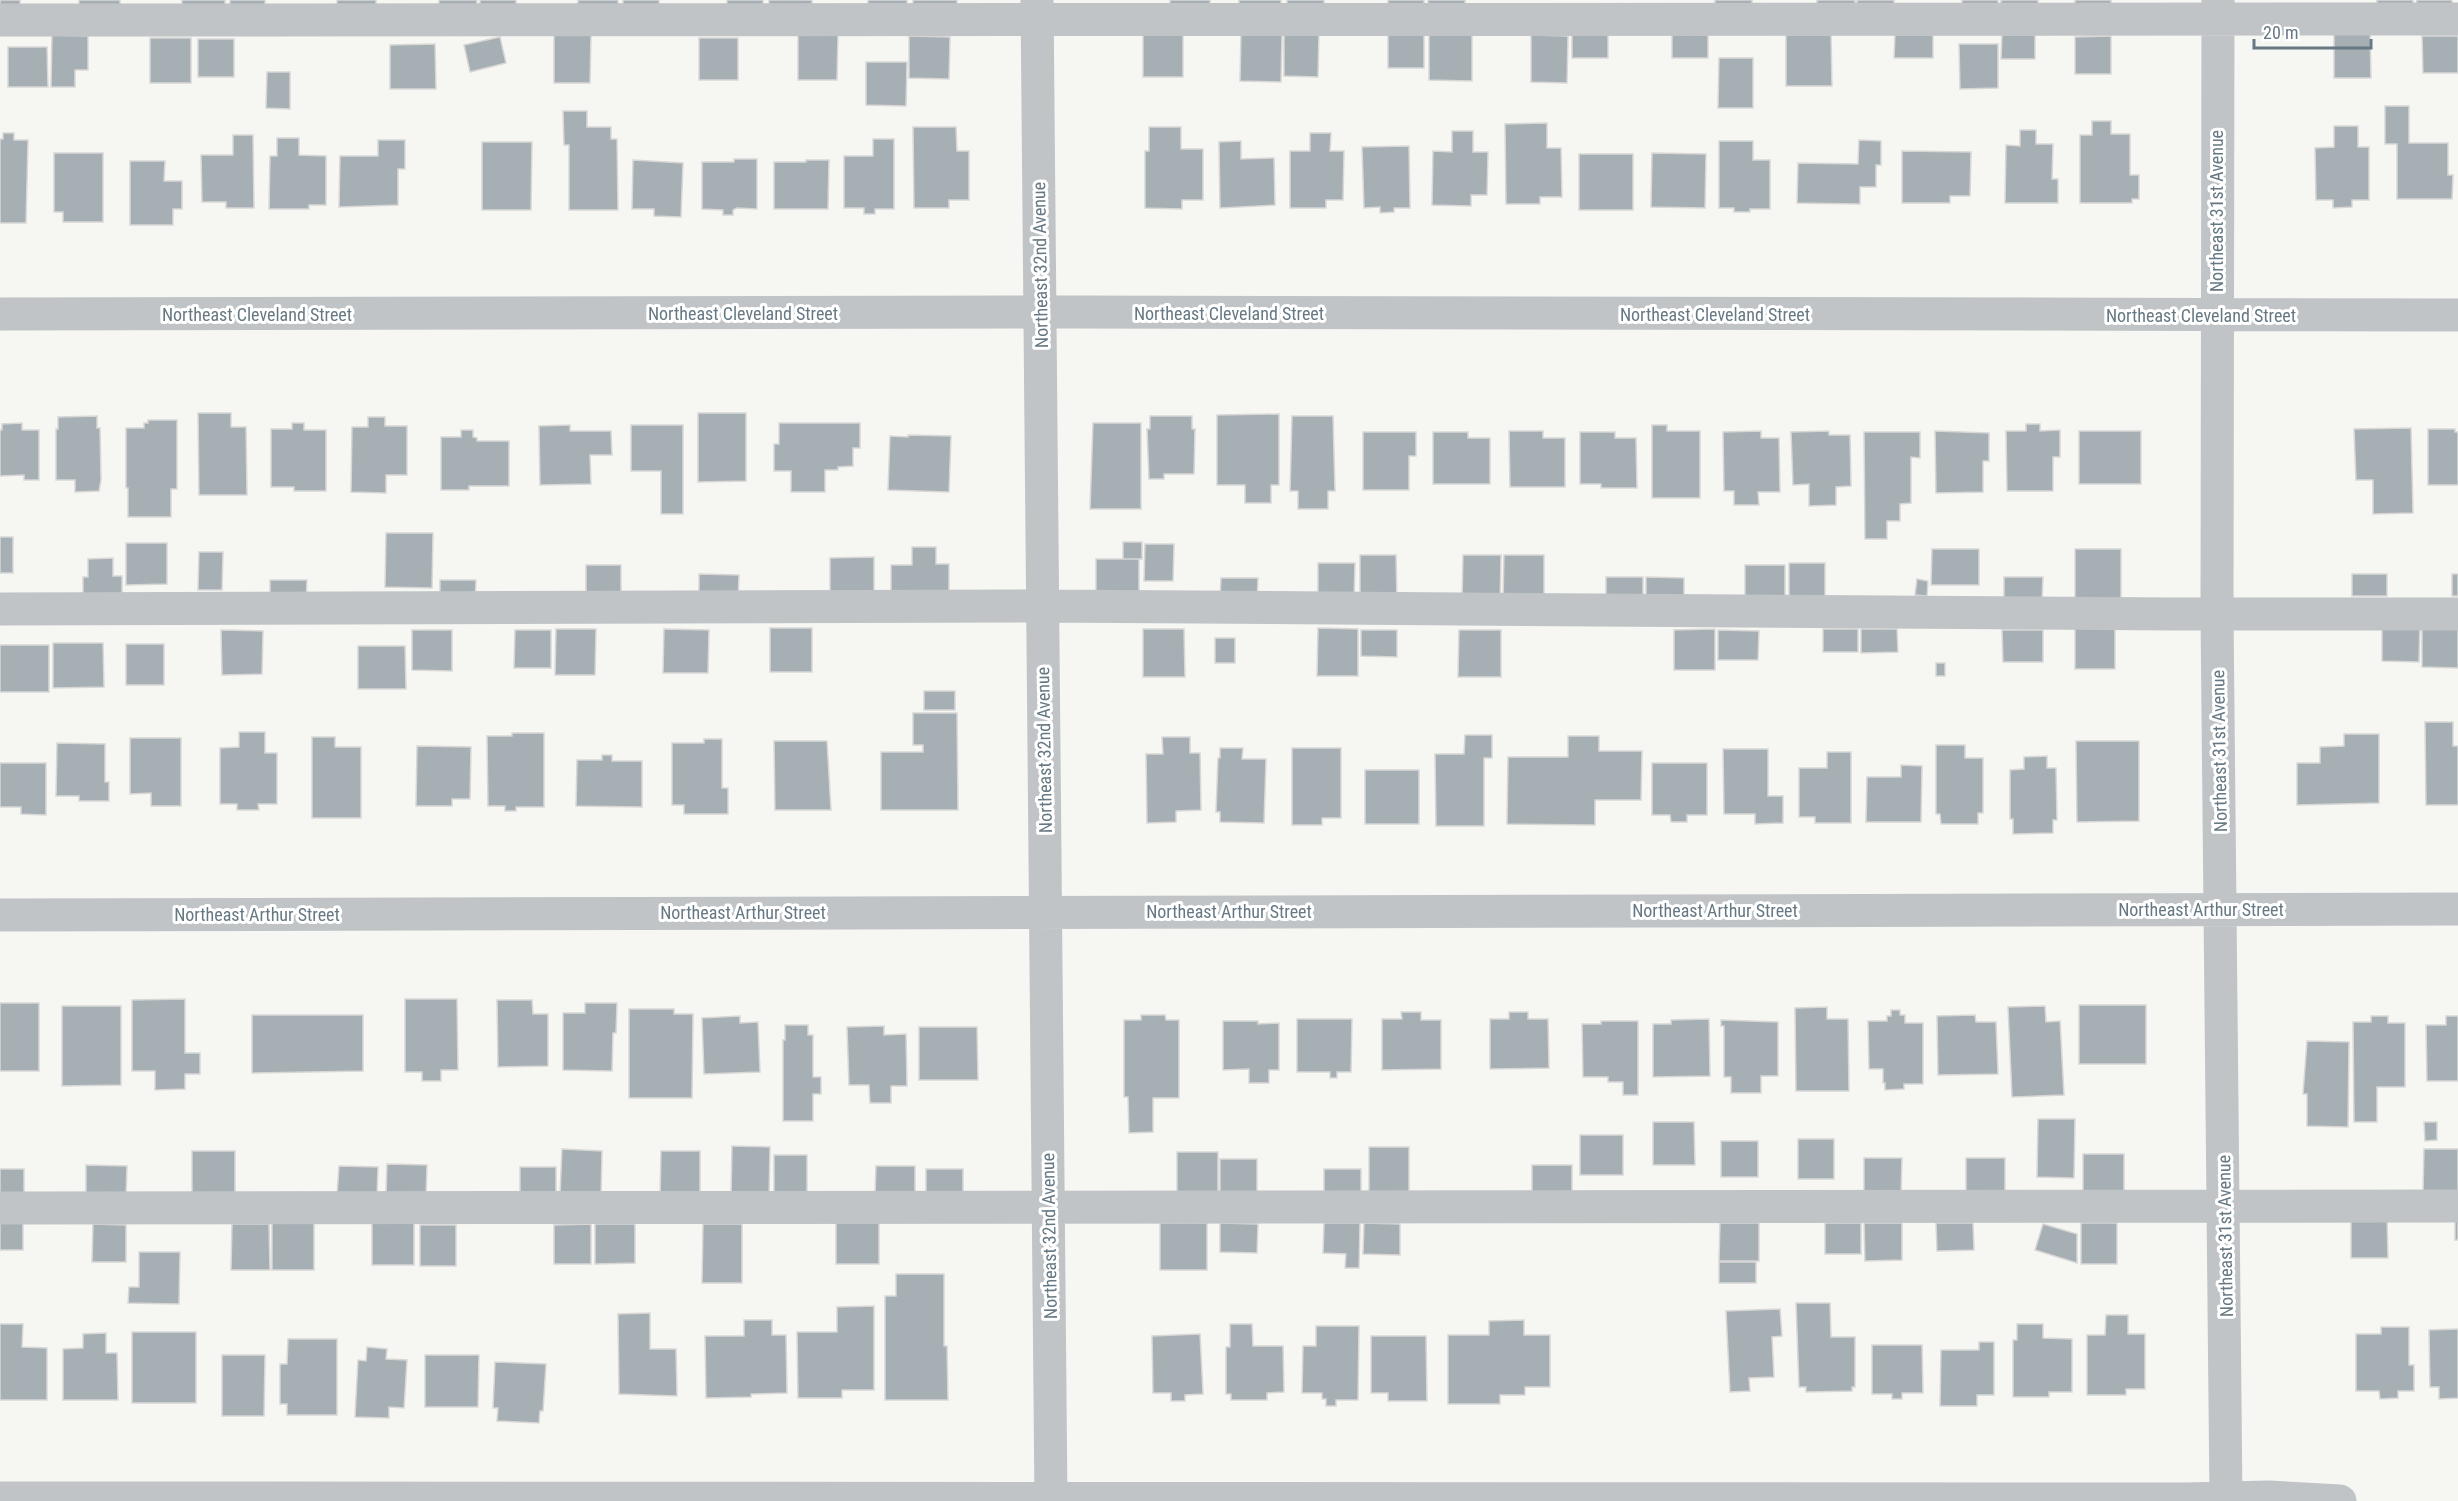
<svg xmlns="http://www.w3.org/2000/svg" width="2458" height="1501" font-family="'Roboto Condensed',sans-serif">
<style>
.building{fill:#a6afb4;stroke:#d8d7d6;stroke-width:1.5}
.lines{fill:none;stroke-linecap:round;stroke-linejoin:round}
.minor{stroke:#c0c4c7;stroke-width:33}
.labels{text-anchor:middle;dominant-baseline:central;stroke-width:6;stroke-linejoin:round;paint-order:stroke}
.street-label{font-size:18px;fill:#667883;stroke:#fff}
</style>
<rect width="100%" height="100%" fill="#f6f6f3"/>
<path class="building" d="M0,0H20V8H0Z
M79,0H120V7H79Z
M182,0H225V7L182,8Z
M230,0H265V8H230Z
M337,0H376V8L337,9Z
M439,0H477L476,8L439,7Z
M480,0H516V7H480Z
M578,0H618V9H578Z
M623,0H659V9H623Z
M727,0H763V10H727Z
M769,0H812V7H769Z
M868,0H907V4H868Z
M913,0H957V6H913Z
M1170,0H1210V8L1170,7Z
M1239,0H1281V10L1239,9Z
M1287,0H1324V5H1287Z
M1388,0H1424V7H1388Z
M1428,0H1465V7H1428Z
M1715,0H1752V8H1715Z
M1817,0H1855V8H1817Z
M1857,0H1894V7H1857Z
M1962,0H1998V9L1962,8Z
M2001,0H2038V9L2001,8Z
M2075,0H2111V7H2075Z
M2377,0H2413V6H2377Z
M2417,0H2452V6L2416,5Z
M2334,31H2370L2371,78H2334Z
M798,32L838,33L837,80H798Z
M1241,33L1282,34L1281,82L1240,81Z
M1284,33H1319L1318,77L1284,76Z
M1608,33V58H1572V34Z
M554,34L591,35L590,83H554Z
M1388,34H1424V68H1388Z
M52,35L88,36V70H75V87H51Z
M1143,35H1183V77H1143Z
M1429,35H1472V81L1429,80Z
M1531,35L1568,36L1567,83L1531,82Z
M1672,35H1708V58H1672Z
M1786,35H1831L1832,86H1786Z
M1895,35H1933V58H1894Z
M2002,35H2035V59H2001Z
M909,36L950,37L949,79L909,78Z
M2111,36V74H2075V37Z
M2422,36H2458V73H2423Z
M500,37L506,63L470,72L464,45Z
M150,38H191V83H150Z
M699,38H738V80H699Z
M198,39H234V77H198Z
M435,44L436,89H390V45Z
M1959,44H1998V88L1960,89Z
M8,47H47L48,87H8Z
M1719,58H1753V108H1718Z
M866,62H907L906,106L866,105Z
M267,72H290V109L266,108Z
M2385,106H2409V143H2448V175H2453L2452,199H2397V144H2385Z
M563,111H587V127H611V139H617L618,210H569V145H564Z
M2092,121H2111V134H2130V175H2139V199H2132V203H2080V135H2092Z
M1547,123V148H1561L1562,197H1540V204H1506L1505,124Z
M2334,126H2358V147H2369V200H2352V207L2333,208V200H2316L2315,148L2334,147Z
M913,127H956L957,151H969V200H949V208H914Z
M1149,127H1181V149H1203V200H1182V209L1145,208V151H1149Z
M2020,130H2036V144H2053L2052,179H2058V203H2005L2006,145L2020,146Z
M1452,131H1473V152H1488L1487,195H1471V206L1432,205L1433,151L1452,152Z
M3,133H14V140H28L26,223H0V139H3Z
M1310,133H1331L1330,151H1344L1343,200H1326V208H1290V151H1310Z
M233,135H253L254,208H226V202H202L201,155H233Z
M277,138H299V155L326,156V205H309V209H269L270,156H277Z
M873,139H894V209H875V214H864V208H844V156H873Z
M378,140H405V169H398V205L339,207L340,156H378Z
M1859,140L1881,141V165H1876V187H1860V204L1797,203L1798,163L1858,164Z
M1241,141V159L1274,158L1275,205L1220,208L1219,142Z
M1719,141H1753V160H1770V209H1750V212H1734V208H1719Z
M482,142H532L531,210H482Z
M1409,146L1410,208H1394V212L1380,213V207L1364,208L1362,147Z
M1902,151L1971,152L1970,196H1950V203H1902Z
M54,153H103V222H63V212H54Z
M1652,153L1706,154L1705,208L1651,207Z
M1579,154H1633V210H1579Z
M734,159H757V209L737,208L733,210V215H723V210L702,209V162H734Z
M633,160L683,163L681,217L654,216V209H632Z
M806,160H829L828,209H774V162H806Z
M130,161H165L164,181H182V209H173V225H130Z
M198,413H231V427H246L247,495H199Z
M698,413H746V481L698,482Z
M1279,414V485H1271V503H1245V485H1217V415Z
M97,416V428H100L101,480L99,491L75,492V480H56V429H58V417Z
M1150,416H1192V429H1195L1194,474H1164V479H1149L1147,429H1150Z
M1292,416H1333L1335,491H1328V509H1298V491H1290Z
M368,417H385V426H407V475H386V493L351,492L352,427H368Z
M148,420H177V489H171V517H128V488H126V428H144V423H148Z
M22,423V430H39V480H24V475L0,476V430H2V424Z
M292,423H304V430H326V491H294V487H271V429H292Z
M779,423H860V448H853V466L838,467V470H825V492H791V471H774V444H779Z
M1093,423H1141V509H1090Z
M2026,424H2040V431L2060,430V457H2053V491H2007L2006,431H2026Z
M570,425V431H611L612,455H590L591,484L540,485L539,426Z
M631,425H683V514H661V471H631Z
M1652,425H1667V431H1700V498H1652Z
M2411,428L2413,513L2373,514V480H2356L2354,429Z
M2428,429H2455V432H2458V485H2428Z
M461,430H473V437L477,438V441H509V486H469V490H441V437H461Z
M1509,431H1543V438H1565V487H1510Z
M1761,431V438H1779L1780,492H1758L1759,505H1734V491H1724L1723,432Z
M1829,431V435H1850L1851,486L1836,487V505L1809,506V484L1793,485L1791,432Z
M1935,431L1989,433V461H1983V492L1936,493Z
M2079,431H2141V484H2079Z
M1363,432H1416V456H1409V490H1363Z
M1433,432H1468V438H1490V484H1433Z
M1580,432H1615V438H1636L1637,488H1601V484H1580Z
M1864,432H1920V458L1911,457V503L1900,504V521H1887V539H1865Z
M908,435L951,436L949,492L888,490L890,436L908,437Z
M386,533H433L432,588L385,587Z
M0,537H13V573H0Z
M1123,542H1142V559H1123Z
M126,543H167V584L126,585Z
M1145,544H1174L1173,581H1144Z
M912,547H936V564H949V601H891V565H912Z
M1932,549H1979V585H1931Z
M2075,549H2121V600L2075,601Z
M199,552H223L222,590H198Z
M1360,555H1396L1397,602H1360Z
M1463,555H1501L1500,601H1462Z
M1504,555H1544V603H1503Z
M874,557V602H830V558Z
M113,558V576H122V601L83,602V577H88V559Z
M1096,559H1139V600H1096Z
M1318,563H1355L1354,601H1318Z
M1789,563H1825V601H1789Z
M586,565H621V601L586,602Z
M1745,565H1785V602H1745Z
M699,574L739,575L738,603L699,602Z
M2352,574H2387V596H2352Z
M2452,574H2458V596H2452Z
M1606,577H1643V602H1606Z
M1646,577L1684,578V602H1646Z
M2004,577H2043L2042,601H2004Z
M1221,578H1258L1257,602L1220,601Z
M1917,579L1928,581L1927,596L1915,595Z
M270,580H307L306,602H270Z
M440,580H476L475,602H440Z
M2382,621L2420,622L2419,662L2382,661Z
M2422,623L2458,624V668L2422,667Z
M770,628H812V672H770Z
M1318,628L1358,629V676H1317Z
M2075,628L2115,629V669H2075Z
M556,629H596L595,675H555Z
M664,629L709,630L708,673H663Z
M1143,629H1184L1185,677H1143Z
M1715,629V670H1674V630Z
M1823,629H1858V652H1823Z
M1861,629H1897L1898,652L1861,653Z
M221,630L263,631L262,674L222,675Z
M412,630H452V671L412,670Z
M515,630H551V668H514Z
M1361,630H1397V657L1361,656Z
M1459,630H1501V677H1458Z
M1718,630L1759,631L1758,660H1718Z
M2002,630H2043V662H2003Z
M1215,638H1235V663H1215Z
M53,643H103L104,687L53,688Z
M126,644H164V685H126Z
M0,645H49V692H0Z
M358,646H405L406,689H358Z
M1936,663H1945V676H1936Z
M924,691H955V710H924Z
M913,713H957L958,810H881V752H923V745H913Z
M2425,722H2453V746H2458V805H2426Z
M239,732H265V753H277V804H258L259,810H237V804H220V748L239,747Z
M512,733H544V807H516V811H505V806H488L487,736H512Z
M2344,734H2379V803L2297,805V763H2320V747L2344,746Z
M1465,735H1492V758H1484V826H1436L1435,754H1464Z
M1568,736H1599V751H1642L1641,800H1595V825L1507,824L1508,757H1568Z
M312,737H335V747H361V818H312Z
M1162,737H1190V753H1200L1201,810L1176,811V822L1147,823L1146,754H1163Z
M130,738H181V806H151V793L130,794Z
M704,739H722V788H728V814H684V805H672V743H704Z
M774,741H827L831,810H775Z
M2076,741H2139V821L2077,822Z
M57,743L105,744V782H109V801H79V796H56Z
M1936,745H1965V758H1983V813H1978V824H1941L1940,814H1936Z
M417,746L471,747L470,799H452V806H416Z
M1220,748H1243L1242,759H1266L1264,823L1220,822V812H1216L1218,758H1220Z
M1292,748H1341V818H1322V825H1292Z
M1723,749H1768V796H1783V823L1755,824V814H1724Z
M1827,752H1851V823H1815V817H1799V768H1827Z
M602,755H612V761H642V807L576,806L577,760H602Z
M2047,756V768H2056L2057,820H2053V833L2013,834V819H2010V770L2024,769V757Z
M0,763H46V815L21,814V807H0Z
M1652,763H1707V815H1687V822H1671L1670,815H1652Z
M1901,765L1922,766L1921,822H1866L1867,777H1901Z
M1365,770H1419V824H1365Z
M185,999V1053H200V1074H185V1089L155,1090V1071H132V1000Z
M405,999H457L458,1070H441V1081H422V1072H405Z
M497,1000H532L533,1014H548V1066L498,1067Z
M0,1003H39V1071H0Z
M585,1003H617L616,1033H613L612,1071L563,1070V1013H585Z
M2079,1005H2146V1064H2079Z
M62,1006H121V1085L62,1086Z
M2045,1006L2046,1022L2060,1021L2064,1095L2012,1097L2008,1007Z
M1827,1007V1019H1848L1849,1091H1796L1795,1008Z
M629,1009H674V1014H693L692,1098H629Z
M1891,1010H1900V1015H1905V1023H1923V1084H1904V1089L1885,1090V1083H1883V1069H1869L1868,1021H1887V1016H1891Z
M1401,1012H1421V1020H1441V1069L1382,1070V1019H1402Z
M1509,1012H1528V1019H1548L1549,1068L1490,1069V1019H1509Z
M252,1015H363V1071L252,1073Z
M1141,1015H1165L1166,1020H1179V1098H1153V1132L1129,1133L1128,1097H1124V1020H1141Z
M1975,1015L1976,1022H1996L1998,1074L1938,1075L1937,1016Z
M740,1016V1023L758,1022L760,1072L704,1074L702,1018Z
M2371,1016H2388V1023H2405V1087H2377V1122H2354L2353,1022H2371Z
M2446,1016H2458V1081H2427L2426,1025H2446Z
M1297,1019H1352L1351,1072H1337V1078H1330V1072H1297Z
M1709,1019L1710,1076L1653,1077V1024H1671V1020Z
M1721,1020L1778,1022V1076H1761V1093H1731V1077H1724V1026H1721Z
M1223,1021H1258V1024L1279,1023V1070H1269V1083H1249V1069L1223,1070Z
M1601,1021H1638V1095H1623V1082H1608V1077H1583L1582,1024H1601Z
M785,1025H808V1035H813V1077H821V1094H813V1121H783V1040H785Z
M884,1026V1035L906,1034L907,1086H891V1103H870L869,1085H849L847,1027Z
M919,1027H977L978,1080H919Z
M2307,1041L2349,1042L2348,1127L2307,1126V1094H2303Z
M2038,1119H2075L2074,1178L2037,1177Z
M1653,1122H1694L1695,1165H1653Z
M2424,1122H2437V1140L2425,1141Z
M1580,1135H1623V1175H1580Z
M1798,1139H1834V1179H1798Z
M1721,1141H1758V1177H1721Z
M732,1146L770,1147L769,1198L731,1197Z
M1369,1147H1409V1197L1369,1196Z
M562,1149L602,1151L601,1196L560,1194Z
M2424,1149H2458V1193H2423Z
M192,1151H235V1196H192Z
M661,1151H700V1198H660Z
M1177,1152H1218V1196H1177Z
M2083,1154H2124V1196H2083Z
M774,1155H807V1195H774Z
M1864,1158H1902L1901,1196H1864Z
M1966,1158H2005V1197H1966Z
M1220,1159H1257V1196H1220Z
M387,1164L427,1165L426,1195L386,1194Z
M86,1165L127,1166L126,1196L86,1195Z
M1532,1165H1572V1196H1532Z
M339,1166L378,1167L377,1196L337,1195Z
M876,1166H915V1196H875Z
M520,1167H556V1194L520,1195Z
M0,1169H24V1195H0Z
M926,1169H963V1197H926Z
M1324,1169H1361V1196H1324Z
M2351,1216H2387L2388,1258H2351Z
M2455,1217H2458V1240H2455Z
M372,1222H414V1265H372Z
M0,1223H23V1250H0Z
M272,1223H314V1270H272Z
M836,1223H879V1264H836Z
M1160,1223H1207V1270H1160Z
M1220,1223L1258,1224L1257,1253L1220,1252Z
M1324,1223H1360L1359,1268H1345L1346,1254L1323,1253Z
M1364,1223L1400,1224V1255L1363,1254Z
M1720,1223H1759V1261H1719Z
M1825,1223H1861V1254H1825Z
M1864,1223H1902V1260L1865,1261Z
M1936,1223H1973L1974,1250L1937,1251Z
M2081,1223H2117V1264H2081Z
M93,1224L126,1225V1262H92Z
M232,1224H269L270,1270H231Z
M591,1224V1264H554V1225Z
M595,1224H635V1263L595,1264Z
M703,1224H742V1283H702Z
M2043,1224L2077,1234V1263L2035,1250Z
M420,1225H456V1266H420Z
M139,1252H180L179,1304L128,1303L129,1287H139Z
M1719,1262H1756V1283H1719Z
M896,1274H944V1346H947L948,1400H885V1296H896Z
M1796,1303H1830L1831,1337H1855V1387H1852V1391L1806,1392V1387H1799Z
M874,1306V1390H842V1398H798L797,1332H837V1307Z
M1780,1309L1782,1336L1772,1337L1774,1377L1749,1378L1750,1391L1730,1392L1726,1311Z
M650,1313V1349H676L677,1396L619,1394L618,1314Z
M2106,1315H2128V1334H2145V1389H2126V1395H2087V1335H2105Z
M744,1320H772V1335H786L787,1393L751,1394V1397L706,1398L705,1336H744Z
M1524,1320V1335H1550V1387H1525V1395H1500V1404H1448V1335H1489V1321Z
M0,1324H23L22,1347L47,1348V1400H0Z
M1230,1324H1252L1253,1346H1283L1284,1392L1267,1393V1400H1231V1394H1226V1347H1230Z
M2017,1324H2043V1338L2072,1339V1392H2049V1397H2013V1340H2017Z
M1316,1326H1359L1358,1400H1336V1406H1326V1399H1322V1393H1302L1303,1346H1316Z
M2381,1327H2409V1365H2414V1391H2398V1398L2380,1399L2379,1391H2356V1334H2381Z
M2458,1329V1398L2439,1399V1387H2430L2429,1330Z
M132,1332H196V1403H132Z
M106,1333V1353H117L118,1400H63V1349L83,1348V1334Z
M1200,1334L1203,1394L1185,1395V1401H1171V1393H1153L1152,1336Z
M1371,1336H1426L1427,1401H1388V1393H1371Z
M288,1339H337V1415H287V1404H280V1364H287Z
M1979,1342H1994V1395H1977V1406H1940L1941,1350H1979Z
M1872,1345H1922L1923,1393H1902V1399H1892V1394H1872Z
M367,1347L387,1349L386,1359L407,1360L404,1408L389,1407V1418L355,1417L358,1360L366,1361Z
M222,1355H265L264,1416H222Z
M425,1355H479L478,1407H425Z
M495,1362L546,1364L543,1411H540L539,1423L497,1421L498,1408H493Z"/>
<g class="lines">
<path class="minor" d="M1037,0L1051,1501
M2218,0L2217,614L2226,1501
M0,20L2458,19
M0,314L1077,312L2458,315
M0,609L1043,606L2174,614H2458
M0,915L2458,909
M0,1208L2458,1206
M0,1498L2185,1499L2269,1497L2340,1501"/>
</g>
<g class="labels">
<g class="street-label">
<text transform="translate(2216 211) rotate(-90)">Northeast 31st Avenue</text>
<text transform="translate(1040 265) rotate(-91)">Northeast 32nd Avenue</text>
<text x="743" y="313">Northeast Cleveland Street</text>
<text x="1229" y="313">Northeast Cleveland Street</text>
<text x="257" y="314">Northeast Cleveland Street</text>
<text x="1715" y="314">Northeast Cleveland Street</text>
<text x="2201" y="315">Northeast Cleveland Street</text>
<text transform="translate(1044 750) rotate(-91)">Northeast 32nd Avenue</text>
<text transform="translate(2219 751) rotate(-91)">Northeast 31st Avenue</text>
<text x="2201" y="909">Northeast Arthur Street</text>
<text x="1715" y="910">Northeast Arthur Street</text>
<text x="1229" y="911">Northeast Arthur Street</text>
<text x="743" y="912">Northeast Arthur Street</text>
<text x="257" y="914">Northeast Arthur Street</text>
<text transform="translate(1049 1236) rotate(-91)">Northeast 32nd Avenue</text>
<text transform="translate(2225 1236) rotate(-91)">Northeast 31st Avenue</text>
</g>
</g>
<path d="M2254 39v9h117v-9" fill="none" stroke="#667883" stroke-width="3"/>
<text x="2263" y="39" font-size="18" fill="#667883" stroke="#ffffff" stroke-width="4.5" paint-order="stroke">20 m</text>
</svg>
